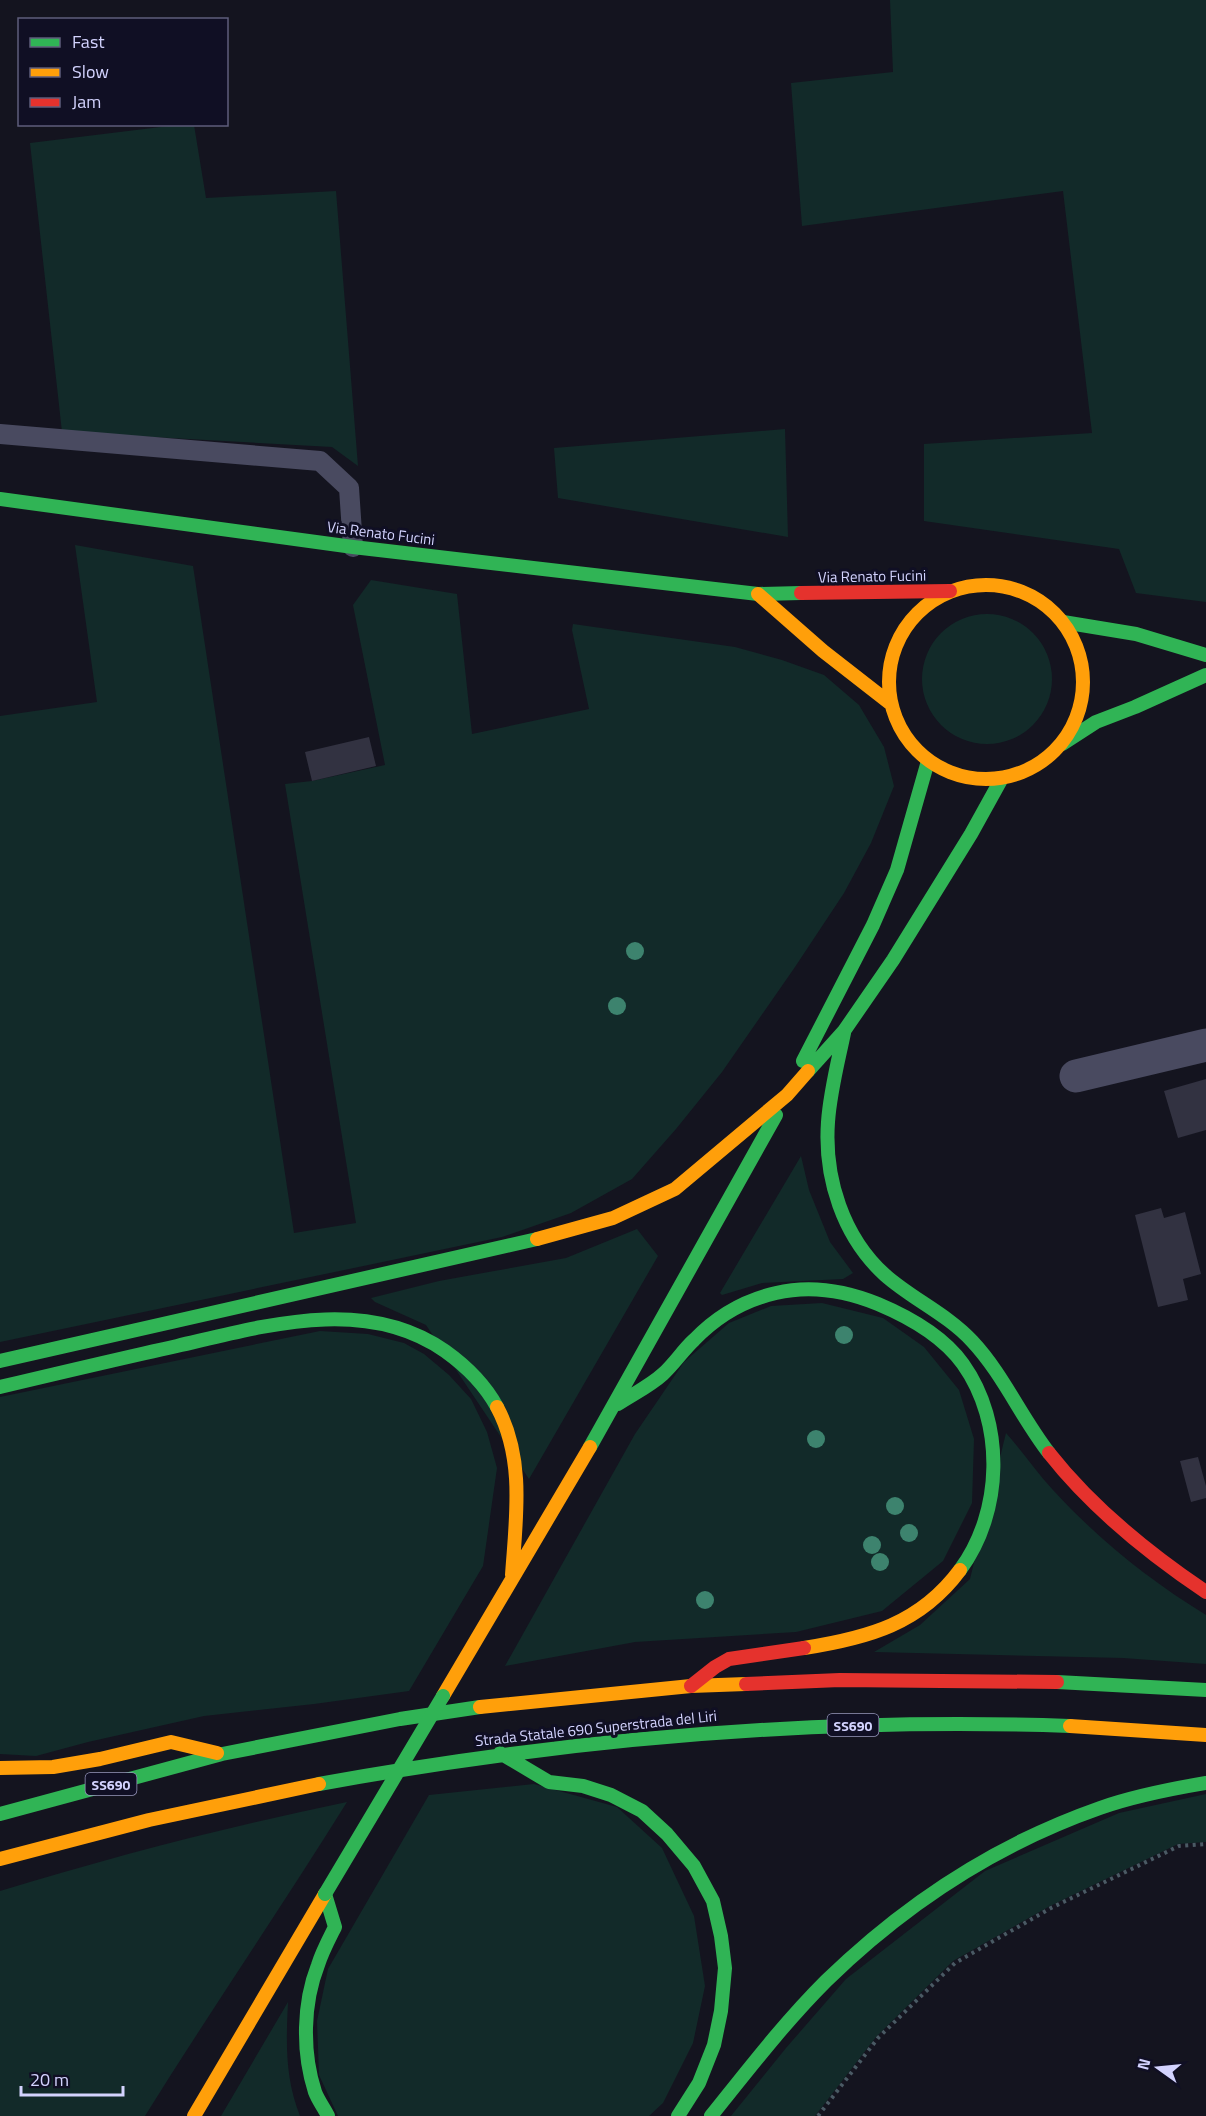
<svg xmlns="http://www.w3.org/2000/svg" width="1206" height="2116" font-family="'Titillium Web',sans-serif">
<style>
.green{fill:#122a29}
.building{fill:#323241}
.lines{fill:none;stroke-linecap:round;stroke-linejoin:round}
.path{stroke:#4a5a64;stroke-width:4;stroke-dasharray:3 4.5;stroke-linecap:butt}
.lane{stroke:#494a60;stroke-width:20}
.street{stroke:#494a60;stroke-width:33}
.fast{stroke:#30b455;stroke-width:14}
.slow{stroke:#ff9f0a;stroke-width:14}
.jam{stroke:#e5322d;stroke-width:14}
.fast-bridge{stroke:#30b455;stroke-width:14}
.tree{fill:#3d836e}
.labels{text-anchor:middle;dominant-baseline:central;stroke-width:6;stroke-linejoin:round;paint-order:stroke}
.shield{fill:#100f24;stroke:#9898bd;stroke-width:1.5}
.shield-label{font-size:14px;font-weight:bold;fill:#d3d3fe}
.street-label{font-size:15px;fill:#d3d3fe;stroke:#100f24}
</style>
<rect width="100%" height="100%" fill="#14141f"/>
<path class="green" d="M890,0H1206V602L1136,593L1119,549L924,521V444L1092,433L1063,191L802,226L791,83L893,72Z
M177,125H194L206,198L336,191L358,466L332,447L62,432L30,143Z
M785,429L788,537L558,498L554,448Z
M75,545L193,566L294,1233L356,1223L285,784L312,781L385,765L353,605L371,580L457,594L472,734L589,709L572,630L573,624L735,647L782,660L824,675L859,705L884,747L894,786L871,843L844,893L795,967L722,1072L676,1129L632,1179L571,1213L502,1237L0,1342V716L97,702Z
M922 679a65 65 0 1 1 130 0a65 65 0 1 1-130 0Z
M801,1156L809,1190L830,1242L853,1273L843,1279L762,1283L722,1295L720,1293Z
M637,1229L658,1256L529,1479L426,1325L375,1302L371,1298L439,1281L566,1258Z
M822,1303L883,1318L924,1347L959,1390L974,1439L972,1503L943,1561L882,1611L796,1632L635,1642L505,1666L635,1434L684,1362L729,1323L771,1306Z
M320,1331L368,1334L404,1343L424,1354L449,1375L471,1399L487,1432L497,1468L483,1566L409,1691L314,1704L204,1716L88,1742L36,1756L0,1754V1397Z
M1006,1433C1022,1451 1036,1472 1053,1490C1098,1539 1149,1580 1206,1615V1664L1123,1658L874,1652L920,1625L970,1579Z
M534,1784L617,1807L662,1848L694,1916L705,1986L693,2043L663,2103L649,2116H338L319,2075L317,2021L328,1969L429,1795Z
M1206,1794V1842L1178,1844L1050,1906L953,1961L876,2037L815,2116H731L786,2048L846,1979L985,1871L1119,1813Z
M347,1802C281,1908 211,2010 145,2116H0V1891C114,1856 230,1826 347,1802Z
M288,2002C286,2043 285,2078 300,2116H221Z"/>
<path class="building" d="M369,737L376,766L312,781L305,752Z
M1206,1079V1130L1178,1138L1164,1091Z
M1161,1208L1164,1218L1185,1212L1201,1274L1183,1279L1188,1300L1158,1307L1135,1215Z
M1198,1457L1206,1486V1498L1191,1502L1180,1461Z"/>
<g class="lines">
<path class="path" d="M818,2116L878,2038L955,1963L1051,1908L1179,1846L1206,1844"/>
<path class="lane" d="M0,434L320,461L349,488L353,547"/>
<path class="street" d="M1076,1076L1206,1045"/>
<path class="fast" d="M0,499L353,547L758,594L801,593
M1063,622L1136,634L1206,655
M1062,744L1096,722L1135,707L1206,675
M844,1033C838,1062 830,1092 828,1122C824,1178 843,1237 885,1275C912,1299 947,1314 972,1341C1003,1374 1021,1417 1049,1453
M803,1061L873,925L897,870L928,761
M808,1071L844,1031L893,960L971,834L1002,778
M0,1361L537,1239
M0,1387C59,1373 118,1359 177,1346C264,1326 365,1295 445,1351C466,1366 484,1383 497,1407
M618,1404C633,1394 650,1386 663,1374C675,1363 683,1350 694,1340C716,1317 745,1300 776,1293C810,1285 846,1291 878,1304C909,1317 943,1336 963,1364C1005,1423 1003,1512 960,1570
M590,1447L776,1115
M1057,1682L1206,1690
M500,1753L549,1782L583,1786L611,1795L642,1811L667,1834L694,1866L713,1901L721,1936L725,1968L721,2011L714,2045L699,2083L678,2116
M319,1784C567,1739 818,1717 1070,1726
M0,1814L222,1754L400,1719L480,1707
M325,1894L335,1927C329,1939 322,1952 318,1965C303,2003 302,2052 315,2092C318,2100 324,2108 328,2116
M711,2116C748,2070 784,2023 826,1981C904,1905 997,1844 1100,1808C1134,1796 1170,1789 1206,1783"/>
<path class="slow" d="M889 682a97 97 0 1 1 194 0a97 97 0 1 1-194 0Z
M758,594L823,651L891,704
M537,1239L613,1218L675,1189L787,1095L808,1071
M497,1407C525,1459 516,1518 512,1575
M804,1648C868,1638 920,1624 960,1570
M443,1696L590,1447
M480,1707L691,1686L746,1684
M1070,1726L1206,1735
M0,1768L53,1767L100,1759L171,1742L217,1753
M0,1859L149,1820L319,1784
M194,2116L325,1894"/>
<path class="jam" d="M801,593L950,591
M1049,1453C1093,1509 1148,1553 1206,1592
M746,1684L840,1680L1057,1682
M691,1686L715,1667L729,1659L804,1648"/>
<path class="fast-bridge" d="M325,1894L443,1696"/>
</g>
<g class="tree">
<circle cx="635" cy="951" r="9"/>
<circle cx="617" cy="1006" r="9"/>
<circle cx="844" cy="1335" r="9"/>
<circle cx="816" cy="1439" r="9"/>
<circle cx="895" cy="1506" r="9"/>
<circle cx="909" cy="1533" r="9"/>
<circle cx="872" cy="1545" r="9"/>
<circle cx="880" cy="1562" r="9"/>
<circle cx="705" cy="1600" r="9"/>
</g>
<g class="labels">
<g class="shield">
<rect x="827.5" y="1714" width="51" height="22" rx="4.5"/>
<rect x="85.5" y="1773" width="51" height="22" rx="4.5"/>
</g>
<g class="shield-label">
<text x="853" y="1725">SS690</text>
<text x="111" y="1784">SS690</text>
</g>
<g class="street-label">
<text transform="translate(381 533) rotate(7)">Via Renato Fucini</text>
<text transform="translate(872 576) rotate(-1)">Via Renato Fucini</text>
<text transform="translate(596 1728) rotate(-6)">Strada Statale 690 Superstrada del Liri</text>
</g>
</g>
<rect x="18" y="18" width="210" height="108" fill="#100f24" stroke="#5e5d7b" stroke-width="1.5"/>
<rect x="30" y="38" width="30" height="9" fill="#30b455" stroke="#5e5d7b" stroke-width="1.5"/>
<text x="72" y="48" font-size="18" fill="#d3d3fe">Fast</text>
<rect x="30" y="68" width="30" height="9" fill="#ff9f0a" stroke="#5e5d7b" stroke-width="1.5"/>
<text x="72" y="78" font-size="18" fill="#d3d3fe">Slow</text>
<rect x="30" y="98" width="30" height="9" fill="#e5322d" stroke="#5e5d7b" stroke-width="1.5"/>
<text x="72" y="108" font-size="18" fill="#d3d3fe">Jam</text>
<g transform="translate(1158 2068) rotate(285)" stroke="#100f24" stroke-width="4.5" paint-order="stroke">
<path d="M0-4.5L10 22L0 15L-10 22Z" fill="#d3d3fe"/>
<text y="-9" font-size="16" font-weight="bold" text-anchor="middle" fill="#d3d3fe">N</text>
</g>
<path d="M21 2086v9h102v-9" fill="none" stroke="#d3d3fe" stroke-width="3"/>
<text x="30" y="2086" font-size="18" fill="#d3d3fe" stroke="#100f24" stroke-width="4.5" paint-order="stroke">20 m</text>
</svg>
